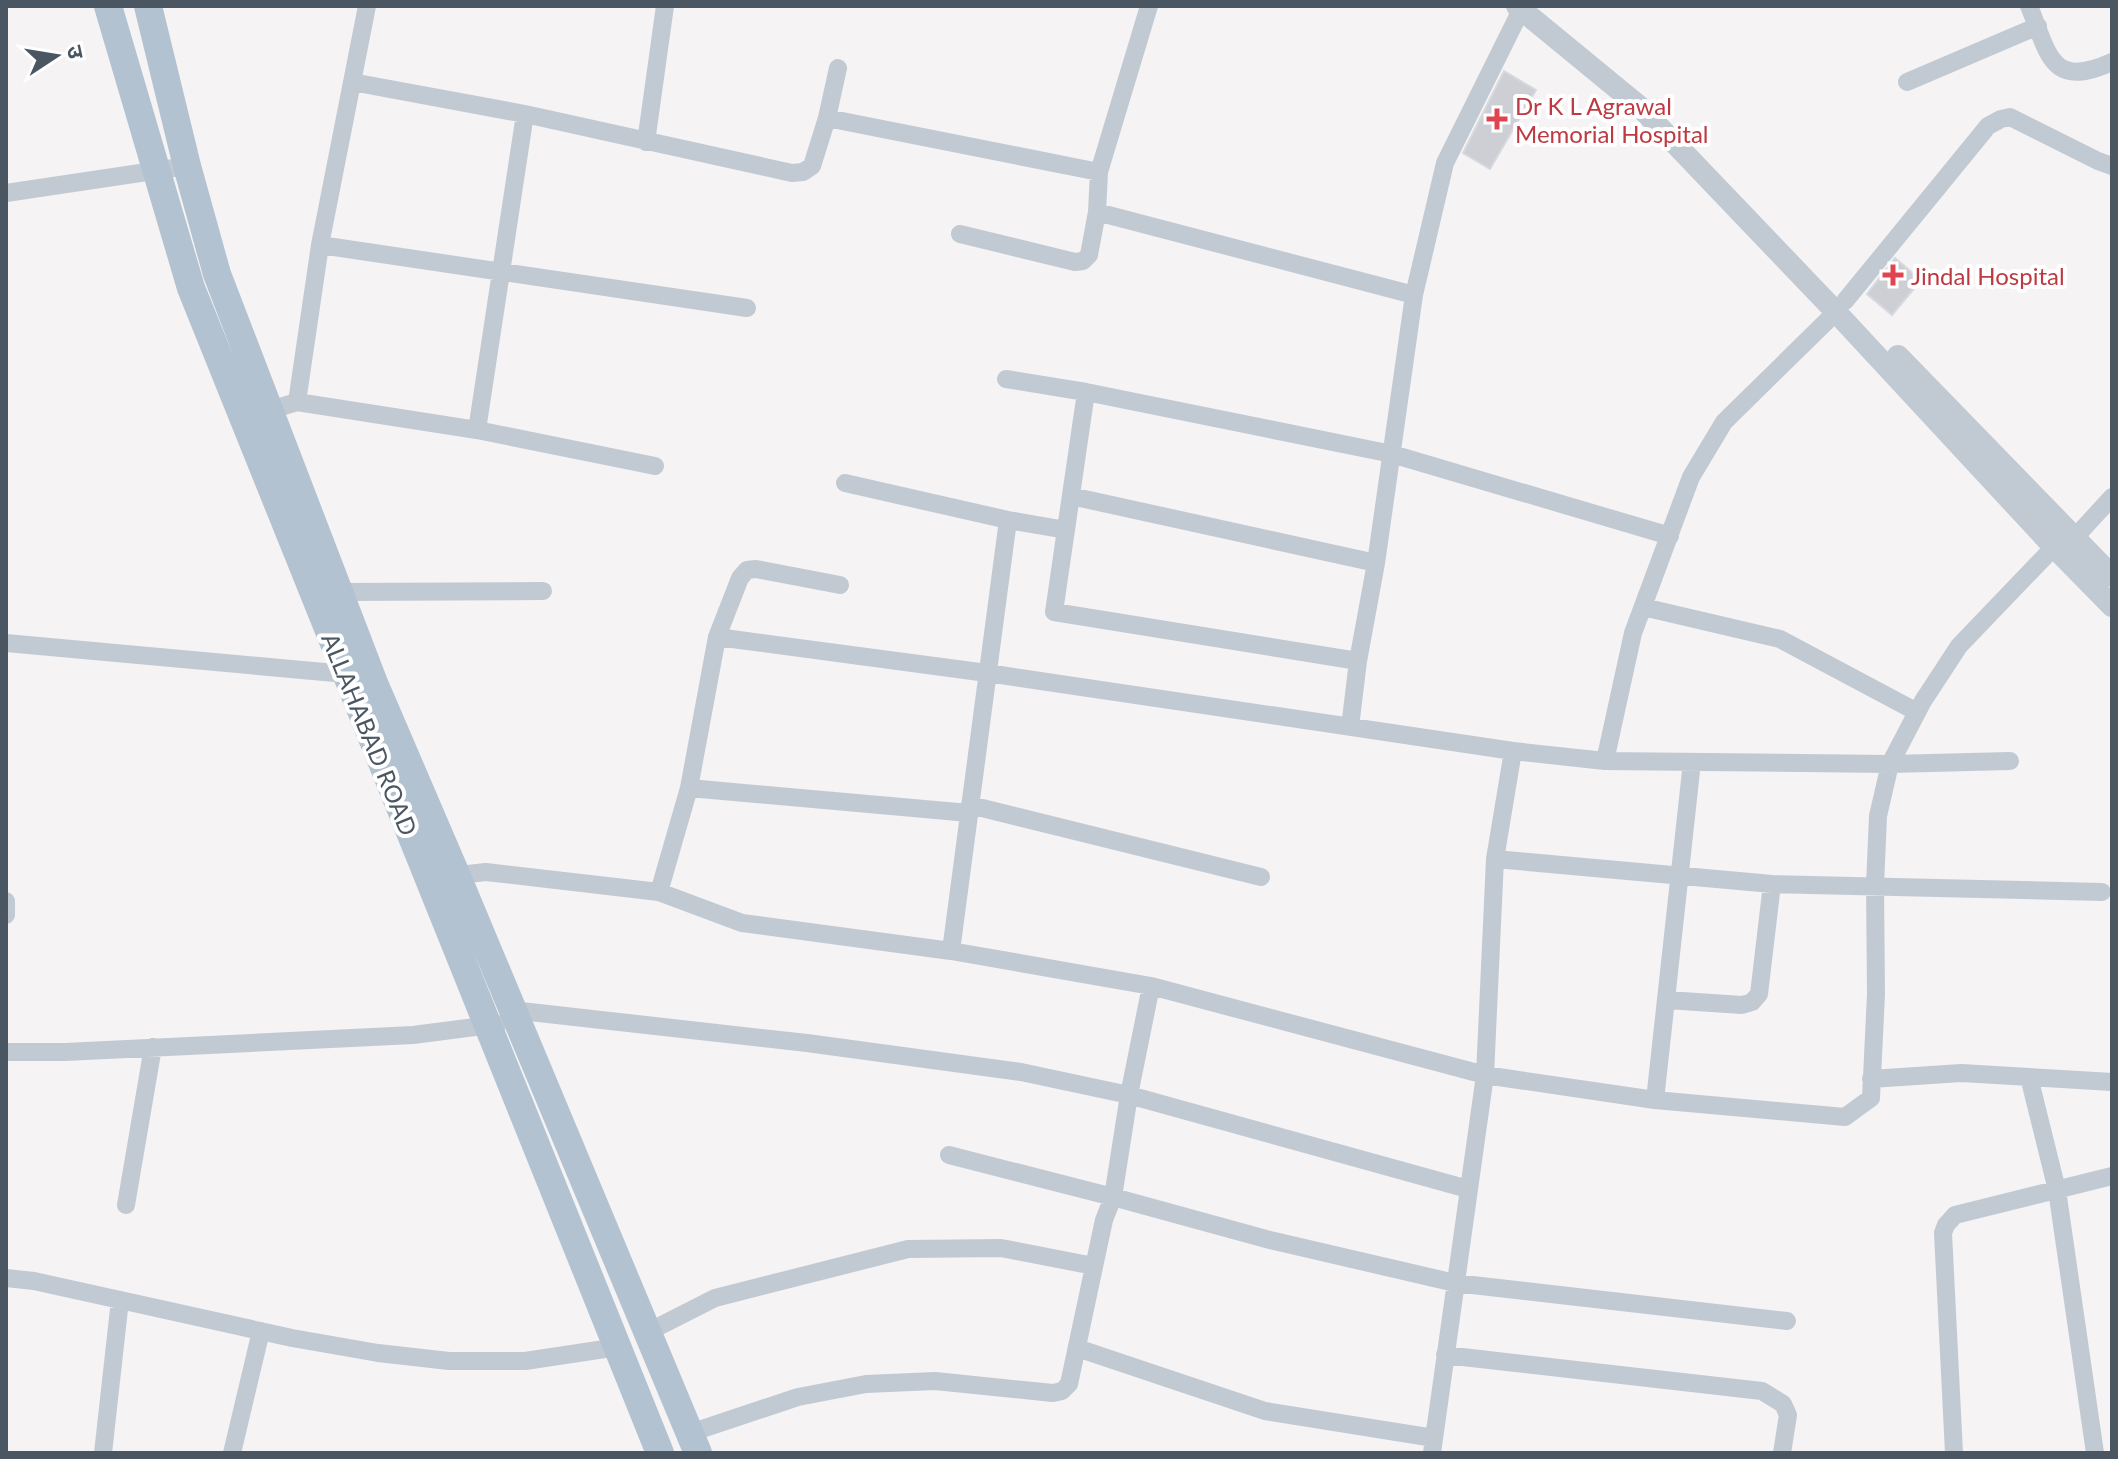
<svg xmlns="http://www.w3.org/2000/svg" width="2118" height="1459" font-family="Lato,'Noto Sans Devanagari',sans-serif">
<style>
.building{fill:#cdcfd5;stroke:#d7d9de;stroke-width:2}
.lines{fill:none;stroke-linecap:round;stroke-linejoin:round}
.minor{stroke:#c1cad2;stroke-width:18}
.tertiary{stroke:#c1cad2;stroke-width:22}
.primary{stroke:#b3c2d1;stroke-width:28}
.health-dot{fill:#e0444e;stroke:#fff;stroke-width:3}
.labels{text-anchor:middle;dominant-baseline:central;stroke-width:8;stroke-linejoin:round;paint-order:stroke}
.health-label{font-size:24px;fill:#be3a42;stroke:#fff;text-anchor:start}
.street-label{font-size:24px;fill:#4a5661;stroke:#fff}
</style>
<rect width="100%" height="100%" fill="#f5f3f3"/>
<path class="building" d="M1504,71L1536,90L1490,169L1463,153Z
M1895,258L1921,280L1892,315L1867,294Z"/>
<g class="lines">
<path class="minor" d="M2029,6C2049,54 2050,90 2112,62
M352,82L525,114L792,173L803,172L812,166L827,118L838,68
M1907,82L2038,26
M827,118L1099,172L1097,212L1414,295
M646,142L665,6
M1099,172L1149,6
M6,193L187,166
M960,234L1075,262L1083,261L1089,255L1097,212
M320,245L747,308
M1845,301L1988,126L2001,119L2010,117L2098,161L2112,166
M1006,379L1086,392L1392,454L1670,536
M1086,392L1054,612L1358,661L1376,563L1414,295L1445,163L1521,10
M297,402L477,430L655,466
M260,413L297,402L320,245L367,6
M477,430L525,114
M845,483L1008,520L951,951
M1071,496L1376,563
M1008,520L1066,530
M2068,545L2112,497
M339,592L543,591
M1643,607L1780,639L1917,712
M717,637L987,673L1513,751L1605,761L1890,764L2010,761
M6,643L346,674
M1350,727L1358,661
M1605,761L1633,633L1691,477L1724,422L1836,312
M689,788L969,813
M970,805L1261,877
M1495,859L1772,884L2102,892
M450,876L486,872L659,892L689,788L717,637L740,578L747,570L756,569L840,585
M659,892L742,923L951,951L1151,986L1485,1075L1655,1100L1845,1117L1871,1098L1876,994L1875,885L1878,816L1890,764L1923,701L1959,646L2054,547
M6,901V915
M1667,1000L1742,1005L1752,1002L1759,994L1772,884
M512,1010L807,1043L1021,1072L1129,1095L1468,1189
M6,1052H65L413,1035L498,1024
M2029,1077L2057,1190L2095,1453
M1871,1079L1961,1073L2112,1082
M1655,1100L1692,762
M949,1155L1113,1197L1129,1095L1151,986
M126,1205L153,1047
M6,1278L34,1281L292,1338L378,1353L449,1361H525L618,1347
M648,1332L715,1298L908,1249L1001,1248L1094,1266
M1077,1348L1265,1411L1434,1438
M1445,1355L1762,1391L1783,1404L1788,1415L1782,1453
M690,1433L798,1397L866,1384L935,1381L1053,1393L1062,1391L1069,1384L1104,1220L1113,1197L1270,1240L1455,1283L1787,1321
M103,1453L120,1300
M232,1453L261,1331
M1432,1453L1485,1075L1495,859L1513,751
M1954,1453L1943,1233L1946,1225L1955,1215L2112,1176"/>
<path class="tertiary" d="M1517,6L1640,107L1836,312L2054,547L2112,606
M1898,356L2112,576"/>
<path class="primary" d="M108,6L191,288L660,1453
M148,6L187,166L217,274L374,683L456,874L698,1453"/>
</g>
<g class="health-dot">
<path d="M1493 107h8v8h8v8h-8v8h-8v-8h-8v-8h8z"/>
<path d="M1889 263h8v8h8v8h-8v8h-8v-8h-8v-8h8z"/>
</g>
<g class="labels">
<g class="health-label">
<text x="1515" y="105">Dr K L Agrawal<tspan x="1515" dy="28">Memorial Hospital</tspan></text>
<text x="1911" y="275">Jindal Hospital</text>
</g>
<g class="street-label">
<text transform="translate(370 734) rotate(68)">ALLAHABAD ROAD</text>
</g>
</g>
<rect width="2118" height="1459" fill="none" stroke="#4a5661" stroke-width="16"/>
<g transform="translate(56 56) rotate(78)" stroke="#ffffff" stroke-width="6" paint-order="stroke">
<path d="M0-6L14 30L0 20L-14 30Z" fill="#4a5661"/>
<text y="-12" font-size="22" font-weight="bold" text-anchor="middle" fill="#4a5661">उ</text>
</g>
</svg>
